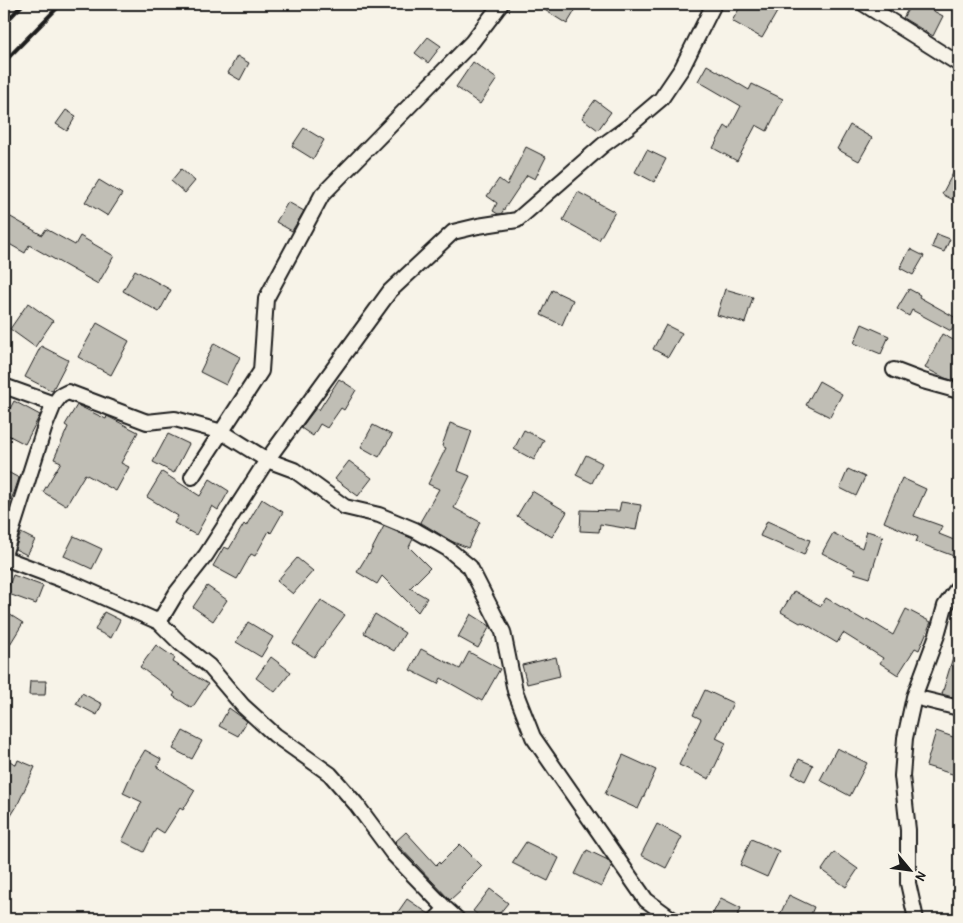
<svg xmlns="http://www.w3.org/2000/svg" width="963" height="923" font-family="'Patrick Hand',sans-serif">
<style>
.building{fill:#c0beb5;stroke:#1c1c1c}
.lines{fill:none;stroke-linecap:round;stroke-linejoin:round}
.minor-casing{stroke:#1c1c1c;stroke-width:18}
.minor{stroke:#f7f3e8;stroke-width:14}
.rail{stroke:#1c1c1c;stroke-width:4}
</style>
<rect width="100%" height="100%" fill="#f7f3e8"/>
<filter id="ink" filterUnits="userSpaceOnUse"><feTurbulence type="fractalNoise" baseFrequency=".02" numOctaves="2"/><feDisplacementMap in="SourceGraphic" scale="10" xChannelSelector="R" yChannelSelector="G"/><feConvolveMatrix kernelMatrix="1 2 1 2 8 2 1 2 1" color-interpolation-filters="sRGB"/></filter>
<g filter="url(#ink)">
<path class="building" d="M535,4H579L567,24Z
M742,4H763L777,12L762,38L732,21Z
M911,4H920L943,16L933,36L903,18Z
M428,37L441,46L428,63L415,53Z
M237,56L249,63L240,80L228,73Z
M473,62L497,79L480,104L456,87Z
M707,65L749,90L752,84L783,99L767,131L756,125L737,161L713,148L725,126L729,129L741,106L698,81Z
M595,100L611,112L598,130L582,118Z
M66,110L76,116L67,131L56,124Z
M850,125L872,138L859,161L837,149Z
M304,128L324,140L313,159L292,146Z
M526,147L546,157L535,179L527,175L501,214H498L493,211L497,203L487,196L499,179L507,185Z
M647,150L666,159L654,182L635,172Z
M959,162V203L942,194Z
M181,169L195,181L185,193L171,181Z
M99,180L122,194L108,216L85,202Z
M578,192L615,212L599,240L563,220Z
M288,202L304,211L292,231L276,222Z
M9,216L42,235L46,229L75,245L80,236L114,256L98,284L29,245L25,253L4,241V226Z
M937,234L950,239L944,252L932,247Z
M910,249L924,256L913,275L900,268Z
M135,270L171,290L159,312L123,291Z
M725,289L753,297L745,323L717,315Z
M909,289L920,295L919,297L958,319L951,331L912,310L909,316L897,309Z
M552,290L573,300L562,325L541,315Z
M28,303L53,321L35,347L10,329Z
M97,323L129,341L111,375L78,357Z
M862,324L889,336L881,354L854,343Z
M666,325L682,333L668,357L653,349Z
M942,334L959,343V372L955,381L945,378L925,368Z
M214,343L240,357L226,385L200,372Z
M41,346L68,360L52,391L25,377Z
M339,379L356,390L344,410L341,408L327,428L320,424L313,436L301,428L316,408L319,410Z
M819,381L842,394L830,417L806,405Z
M14,401L40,415L25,444L4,433V420Z
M77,405L106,419L107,416L138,432L121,463L129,467L116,491L85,474L66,506L43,492L61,462L54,459L68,427L65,425Z
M450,423L472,431L458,471L470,476L454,508L480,522L468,548L451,541L420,522L439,489L428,484L446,448L442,446Z
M373,425L392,435L379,457L361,447Z
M524,430L544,440L534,460L514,449Z
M168,434L189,444L174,473L153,462Z
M586,455L602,463L592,483L576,475Z
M349,461L372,478L358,496L335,479Z
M848,469L865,477L856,496L840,488Z
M4,470L19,478L14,493L4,513Z
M162,472L200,496L210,479L229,491L218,510L212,506L196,535L174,523L178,516L147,497Z
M902,478L926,489L914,516L942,526L939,534L959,542V558L916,542L918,537L884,522Z
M532,491L567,512L552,537L517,516Z
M262,499L283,512L271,533L269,531L255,556L251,554L237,579L213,566L224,547L229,549L244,524L246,526Z
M621,502L641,505L636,530L600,524L599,532L580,531L581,510L619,511Z
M767,521L810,540L804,555L760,536Z
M384,526L413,539L409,547L430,568L410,588L427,598L418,612L382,576L377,584L357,572L368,554L369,555Z
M867,531L883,536L870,578L854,573L855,570L822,553L833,533L862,548Z
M21,533L35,540L27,555L15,549Z
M74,536L102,549L92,569L64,556Z
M297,558L313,571L293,594L277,581Z
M13,575L43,586L36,604L6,593Z
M207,586L227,600L213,621L193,607Z
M794,591L821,606L826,598L865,621L867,619L893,635L906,609L931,622L919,650L915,648L898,675L880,663L883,658L843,633L837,643L802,622L800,623L781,612Z
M321,600L345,615L314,657L293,643Z
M4,611L23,623L4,654Z
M104,612L120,620L111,638L95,630Z
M375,614L405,633L394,651L364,633Z
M471,614L490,626L478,648L458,637Z
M248,622L273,637L261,657L236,642Z
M156,645L175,658L173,662L208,684L192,708L173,696L175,693L140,667Z
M956,647L959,648V699L942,694Z
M421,649L460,669L469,652L500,669L482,701L441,678L438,684L410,670Z
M271,657L291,672L275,692L256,678Z
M556,657L560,676L527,684L522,665Z
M30,681H46L45,695H29Z
M705,690L733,703L716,738L726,743L709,779L679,765L701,719L693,715Z
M82,693L102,704L97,715L76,704Z
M229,708L247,721L238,736L219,726Z
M183,731L202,741L192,759L173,749Z
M936,731L959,739V776L926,766Z
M837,748L867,763L850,796L820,780Z
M145,750L161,759L157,767L195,790L183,810L180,808L164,833L156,828L144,852L122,841L142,802L123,793L134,768Z
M623,755L656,770L638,809L605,794Z
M4,757L16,765L18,760L35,767L17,806L4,827Z
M799,759L813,765L805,781L792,774Z
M657,824L682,837L666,868L641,855Z
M406,832L436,865L439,862L440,864L460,844L482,866L461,887L462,889L450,900L395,842Z
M751,839L779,851L767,877L740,865Z
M526,842L559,858L548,881L512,863Z
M587,850L608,860L612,866L601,887L575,874Z
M834,852L858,869L846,887L822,870Z
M490,889L508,903L495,919H483L473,911Z
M789,895L814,907L809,919H778Z
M721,898L741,908L736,919H710Z
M407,899L429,914L427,919H393Z"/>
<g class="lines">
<defs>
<path id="minor" d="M864,4L959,64
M894,370L923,381L959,391
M4,386L54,404
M192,477L261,371L266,299L322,195L472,42L501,4
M4,555L45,426L54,404L60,396L68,392L147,422L175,419L222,432L267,460L294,470L345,507L379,515L415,530L448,549L470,567L503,632L515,691L533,737L646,900L672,919
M4,558L76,585L159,622
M914,697L959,708
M446,909L393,854L356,804L330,774L275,735L243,706L209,666L180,643L159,622L177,592L206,555L267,460L390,291L453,232L478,226L517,220L603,145L628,127L661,99L682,68L714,4
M436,919L446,909L457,919
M916,919L908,883V830L902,776L905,738L914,697L937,635L945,606L959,586"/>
</defs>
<use href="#minor" class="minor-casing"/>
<use href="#minor" class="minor"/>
<path class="rail" d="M4,24L23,4
M4,62L61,4"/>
</g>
</g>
<rect width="963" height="923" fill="none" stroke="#f7f3e8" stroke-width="20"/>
<rect x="10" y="10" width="943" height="903" fill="none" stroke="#1c1c1c" stroke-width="2" filter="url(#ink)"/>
<g transform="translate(910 870) rotate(119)" stroke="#f7f3e8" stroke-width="4" paint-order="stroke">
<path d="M0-4L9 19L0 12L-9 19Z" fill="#1c1c1c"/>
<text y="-8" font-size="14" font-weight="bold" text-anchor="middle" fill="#1c1c1c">N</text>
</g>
</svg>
